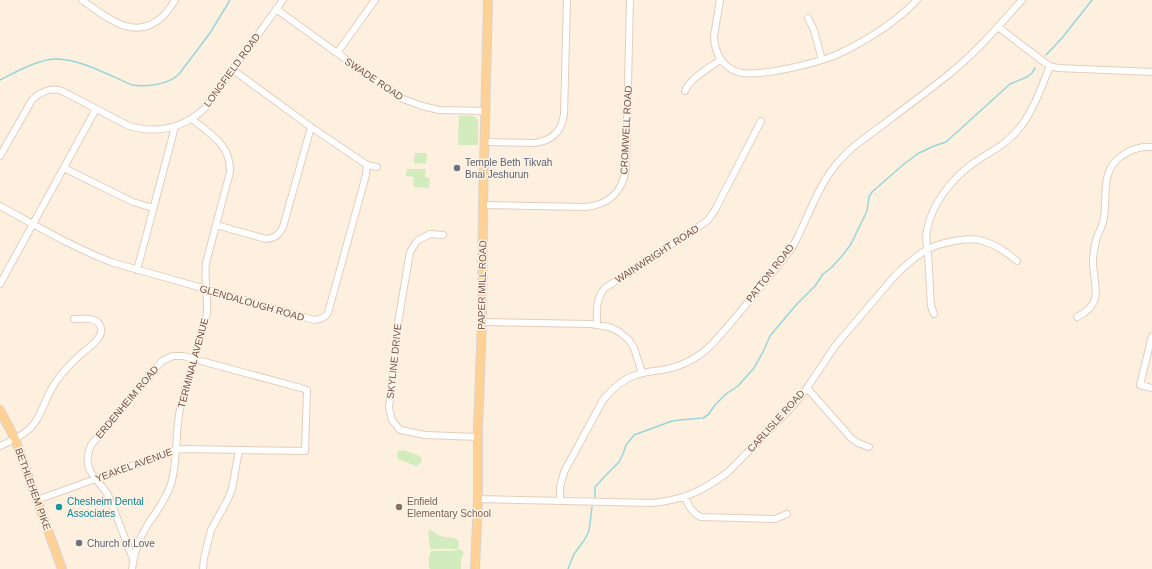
<svg xmlns="http://www.w3.org/2000/svg" width="1152" height="569" font-family="Helvetica,sans-serif">
<style>
.green{fill:#d3ecbd}
.lines{fill:none;stroke-linecap:round;stroke-linejoin:round}
.stream{stroke:#98d5db;stroke-width:1.5}
.minor-casing{stroke:#e5cdbe;stroke-width:8}
.major-casing{stroke:#dbd2cf;stroke-width:10}
.minor{stroke:#fff;stroke-width:6}
.major{stroke:#ffd195;stroke-width:8}
.worship-dot{fill:#6b7280;stroke:#fff4e7;stroke-width:1.5}
.culture-dot{fill:#0f9aa8;stroke:#fff4e7;stroke-width:1.5}
.education-dot{fill:#8d6e63;stroke:#fff4e7;stroke-width:1.5}
.labels{text-anchor:middle;dominant-baseline:central;stroke-width:3;stroke-linejoin:round;paint-order:stroke}
.street-label{font-size:10px;fill:#765345;stroke:#fff4e7}
.worship-label{font-size:10px;fill:#5b616d;stroke:#fff4e7;text-anchor:start}
.culture-label{font-size:10px;fill:#0d838f;stroke:#fff4e7;text-anchor:start}
.education-label{font-size:10px;fill:#785e54;stroke:#fff4e7;text-anchor:start}
</style>
<rect width="100%" height="100%" fill="#fef0df"/>
<path class="green" d="M459,116C465,116 475,114 478,120V145H458Z
M415,153H427L426,164L414,163Z
M407,169H426L425,177L430,178L429,188L413,187L414,177L406,176Z
M403,450L418,455L422,458C421,462 420,465 416,466L398,459L397,453L399,451Z
M428,530C434,531 436,534 441,536C447,538 452,536 458,540L459,545L458,549H430Z
M460,549L464,553L461,559V569H430C428,563 428,557 431,551C441,550 451,552 460,549Z"/>
<g class="lines">
<path class="stream" d="M1046,55L1062,38L1092,0
M0,80C16,72 37,60 55,59C78,58 111,76 132,85C147,87 168,85 179,74L210,33L230,0
M595,497V487L604,477L619,462L623,454L626,445L634,435L672,421L680,420L703,418L708,415L715,405L726,394L738,386L754,368L763,352L770,336L796,305L815,286L823,274L831,268L842,256L851,244L867,211L869,197L872,192L904,164L919,153L934,146L946,142L1010,84L1027,77L1032,73L1035,68
M568,569L574,554L585,539L589,531L592,507"/>
<defs>
<path id="minor" d="M82,0C105,16 134,43 162,17C167,13 171,6 175,0
M720,0L714,36C714,51 722,67 738,72C757,78 817,63 836,55C864,42 895,23 917,0
M276,9L337,53L403,99L422,106L439,110L486,111
M808,18L814,30L822,60
M998,27L1044,62L1050,66L1058,68L1152,72
M337,53L375,0
M233,70L311,127L367,165L377,167
M685,91C690,78 710,68 721,59
M485,142L534,143C551,141 562,132 564,114L567,0
M0,156L32,100C40,92 51,87 62,91L129,126C157,134 183,128 204,109L283,0
M64,168L133,202L153,208
M483,205L585,207C608,205 623,192 626,168L630,0
M0,206C37,226 72,247 111,262L314,320C320,319 325,318 328,313L366,175L367,165
M216,225L266,239C275,238 279,235 283,227L311,127
M443,235L430,234L417,241L410,252L398,323L389,408L392,420L400,430L425,435L478,437
M137,270L175,127
M0,284L96,109
M934,314L931,306C930,289 929,272 928,254C927,246 925,238 927,230C932,203 953,177 975,162C991,151 1004,146 1017,131C1033,113 1041,88 1050,66
M1077,317C1107,302 1092,284 1093,258C1094,251 1095,243 1097,237C1099,232 1102,227 1103,222C1109,198 1098,171 1123,155C1132,149 1141,146 1152,147
M482,322L591,324L609,327L618,331L629,340L634,348L642,373
M597,325C597,312 595,299 605,288L701,225L708,220L715,210L761,121
M1152,336L1140,385L1152,388
M807,388L852,439L858,443L869,447
M0,446C12,441 25,435 33,425C41,415 44,403 50,392C57,377 69,365 81,354C88,348 103,339 101,328C98,316 83,319 74,319
M685,497C688,506 692,513 701,517L775,519L787,514
M478,499L652,503C683,500 703,491 728,472L793,406L807,388L835,346L893,278C903,267 914,258 926,250C939,243 969,236 983,241C997,245 1007,253 1017,261
M37,500L176,450L183,449L305,451L307,390L301,388L183,356H173L162,361L91,445C80,472 98,477 109,497L133,559
M560,501V487L564,472L603,400C612,389 622,379 636,375C644,372 653,371 662,370C679,367 695,360 708,348C727,329 744,307 761,286C771,273 784,260 793,246C809,217 818,183 841,159C850,148 862,140 873,132C897,114 920,97 943,79C973,56 997,28 1022,0
M132,569C134,553 140,537 148,524C157,511 166,499 171,484C178,460 175,433 180,409C185,387 192,365 198,344C201,333 206,323 207,312C208,295 204,281 206,263L230,172C231,145 211,135 192,119
M203,569L204,558L211,530L228,499L232,489L239,450"/>
<path id="major" d="M0,410L15,439L62,569
M475,569L478,499V427L482,322L483,205L488,0"/>
</defs>
<use href="#minor" class="minor-casing"/>
<use href="#major" class="major-casing"/>
<use href="#minor" class="minor"/>
<use href="#major" class="major"/>
</g>
<g class="worship-dot">
<circle cx="457" cy="168" r="4"/>
<circle cx="79" cy="543" r="4"/>
</g>
<circle class="culture-dot" cx="59" cy="507" r="4"/>
<circle class="education-dot" cx="399" cy="507" r="4"/>
<g class="labels">
<g class="street-label">
<text transform="translate(232 70) rotate(-54)">LONGFIELD ROAD</text>
<text transform="translate(374 79) rotate(34)">SWADE ROAD</text>
<text transform="translate(626 130) rotate(-87)">CROMWELL ROAD</text>
<text transform="translate(657 254) rotate(-33)">WAINWRIGHT ROAD</text>
<text transform="translate(770 273) rotate(-52)">PATTON ROAD</text>
<text transform="translate(482 285) rotate(-89)">PAPER MILL ROAD</text>
<text transform="translate(252 303) rotate(16)">GLENDALOUGH ROAD</text>
<text transform="translate(394 361) rotate(-84)">SKYLINE DRIVE</text>
<text transform="translate(193 363) rotate(-75)">TERMINAL AVENUE</text>
<text transform="translate(127 402) rotate(-50)">ERDENHEIM ROAD</text>
<text transform="translate(776 421) rotate(-48)">CARLISLE ROAD</text>
<text transform="translate(134 465) rotate(-20)">YEAKEL AVENUE</text>
<text transform="translate(33 489) rotate(70)">BETHLEHEM PIKE</text>
</g>
<g class="worship-label">
<text x="465" y="162">Temple Beth Tikvah<tspan x="465" dy="12">Bnai Jeshurun</tspan></text>
<text x="87" y="543">Church of Love</text>
</g>
<g class="culture-label">
<text x="67" y="501">Chesheim Dental<tspan x="67" dy="12">Associates</tspan></text>
</g>
<g class="education-label">
<text x="407" y="501">Enfield<tspan x="407" dy="12">Elementary School</tspan></text>
</g>
</g>
</svg>
